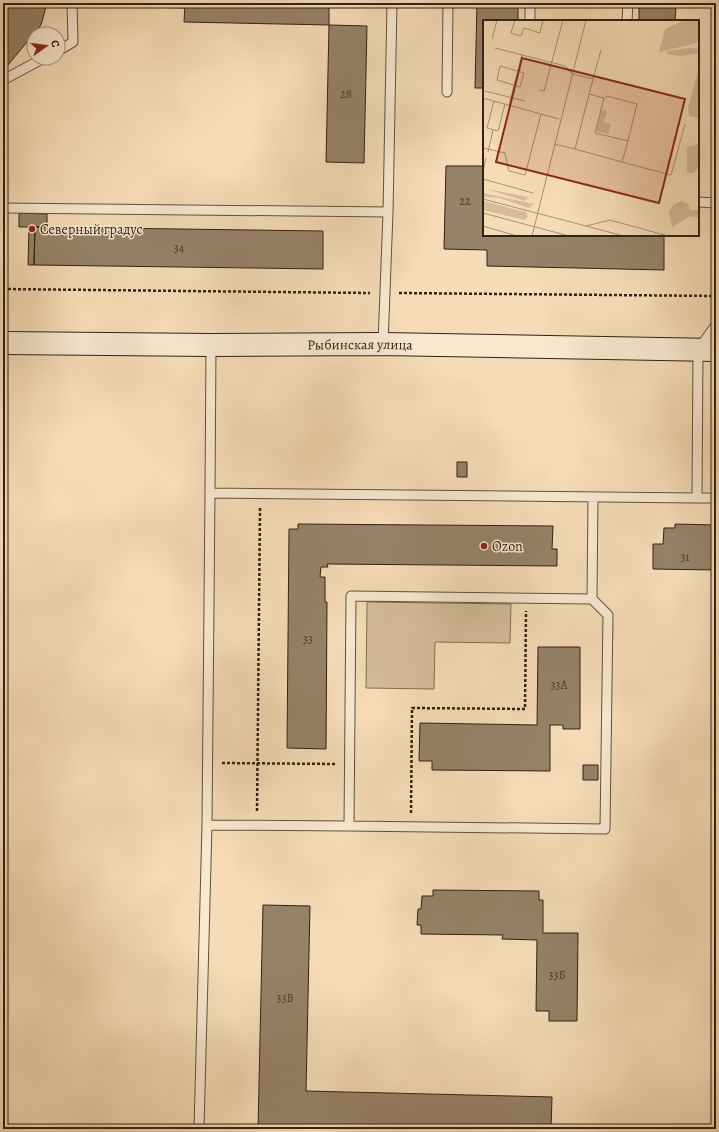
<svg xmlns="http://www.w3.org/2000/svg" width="719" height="1132" font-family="Alegreya,serif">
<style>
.green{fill:#d4bc9b;stroke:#826e58}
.building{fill:#968269;stroke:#302116}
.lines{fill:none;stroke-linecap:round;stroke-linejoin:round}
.service-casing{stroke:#61503e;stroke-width:11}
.secondary-casing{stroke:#302116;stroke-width:24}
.path{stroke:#302116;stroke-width:2.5;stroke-dasharray:3 2;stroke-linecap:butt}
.service{stroke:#f8e8d0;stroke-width:9}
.secondary{stroke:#f8e8d0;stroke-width:22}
.poi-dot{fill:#8f2418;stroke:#f8e8d0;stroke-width:1.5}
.labels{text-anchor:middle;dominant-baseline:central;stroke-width:3;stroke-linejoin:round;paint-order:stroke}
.number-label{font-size:12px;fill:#4a392b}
.poi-label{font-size:14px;fill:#302116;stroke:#f8e8d0;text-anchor:start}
.street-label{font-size:14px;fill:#302116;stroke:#f8e8d0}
.inset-road{fill:none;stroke:#a69176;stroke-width:1}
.view{fill:#8f2418;fill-opacity:0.15;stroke:#8f2418;stroke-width:2}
.inset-edge{fill:none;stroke:#302116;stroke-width:2}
</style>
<rect width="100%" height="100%" fill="#f5dcb6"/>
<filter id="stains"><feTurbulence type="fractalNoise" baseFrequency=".005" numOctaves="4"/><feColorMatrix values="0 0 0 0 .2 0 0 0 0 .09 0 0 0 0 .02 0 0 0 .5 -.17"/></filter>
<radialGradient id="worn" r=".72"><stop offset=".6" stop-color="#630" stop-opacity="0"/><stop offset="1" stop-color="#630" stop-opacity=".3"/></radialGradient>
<path class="green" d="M367,602L511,604L510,643L435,642L434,689L366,688Z"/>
<path class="building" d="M3,3H47L41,25L8,65L3,67Z
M144,3H185L184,8L144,7Z
M185,3H329V25L184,22Z
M477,3L518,4V21H484V88H475Z
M639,4L676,5L675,21H639Z
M329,25L367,26L364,163L326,162Z
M446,166H484V235H664V270L487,266V250L444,249Z
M19,213L47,214V227H35L34,265H28L29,227H19Z
M35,227L323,231V269L34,265Z
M457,462H467V477H457Z
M298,524L553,526L552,549H557V566L327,564L328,567H321L320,577H325V602H327L326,749L287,748L289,529H298Z
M675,524L716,525V570L653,569V544H663L664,528H675Z
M538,647H580V729H563V725H550V771L432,770V761H419L420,723L537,725Z
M583,765H598V780H583Z
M433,890L539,891V900H543V933H578L577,1021H549V1011H536L537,940L502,939L503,935L421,934V925H417L418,909H421L422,896H433Z
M263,905L310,906L306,1091L552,1097L551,1129H258Z"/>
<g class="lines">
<defs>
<path id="service" d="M530,21V3
M627,21L628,3
M58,51L73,42L72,3
M3,80L44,58
M447,92L448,3
M698,202L716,203
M3,208L388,212
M383,344L388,212L392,3
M211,345L210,493L697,498L698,350L716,325
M210,493L207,825L349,826L351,596L592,599L593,497
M697,498H716
M349,826L605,829L608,615L592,599
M199,1129L207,825"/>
<g id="secondary">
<path id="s1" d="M3,343L211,345L383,344L716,350"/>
</g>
</defs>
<use href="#service" class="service-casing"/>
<use href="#secondary" class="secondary-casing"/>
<path class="path" d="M3,289L370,293
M399,293L716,296
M222,763L337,764
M257,811L260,508
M411,813L412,708L525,709L526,611"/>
<use href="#service" class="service"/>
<use href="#secondary" class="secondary"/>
</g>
<g class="poi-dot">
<circle cx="32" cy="229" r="4"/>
<circle cx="484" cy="546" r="4"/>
</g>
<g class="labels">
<g class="number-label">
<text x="346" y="94">28</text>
<text x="465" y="201">22</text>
<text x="179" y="248">34</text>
<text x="685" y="557">31</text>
<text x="308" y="639">33</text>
<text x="559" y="685">33А</text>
<text x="557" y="975">33Б</text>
<text x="285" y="998">33В</text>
</g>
<g class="poi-label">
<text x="40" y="229">Северный градус</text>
<text x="492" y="546">Ozon</text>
</g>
<g class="street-label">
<text stroke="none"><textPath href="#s1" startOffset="357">Рыбинская улица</textPath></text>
</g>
</g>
<g transform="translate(483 20)">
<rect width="216" height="216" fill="#f5dcb6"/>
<path d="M202,0L216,1V20L210,24L176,32L182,9ZM208,28L216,29V33L198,36L184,34V31ZM216,54V98L206,96L205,88L214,55ZM118,90L124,91L121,102L128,104L125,114L113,111ZM216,124V147L210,153H204V127ZM0,168L45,177L42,181ZM0,173L51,184L46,188L17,178L0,177ZM0,181L43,192L45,197L41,200L0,190ZM198,181L205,184L207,190H216V198L207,196L189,207L186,192L190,185Z" fill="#d4bc9b"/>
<path class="inset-road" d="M32,0L28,13L38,16L41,8L57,13L60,0M9,19L14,0M12,28L82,46L89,54L110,59L92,129L71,124M17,46L41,53L37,67L14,60ZM110,59L118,30M56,70L61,71L80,0M2,71L42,81M0,78L76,99M121,78L124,76L154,84L145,121M11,81L4,108L15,111L22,84M26,85L39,35M0,128L22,133L26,151L42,155L58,94M92,129L139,142L145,121L112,113L121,78L106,74M5,132L10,110M139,142L188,155L202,104M0,152L3,138M0,159L50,173M0,179L141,216M0,193L86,216M0,206L34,216M103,206L127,200L185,216M49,216L103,0"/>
<path class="view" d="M39,38L202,79L176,183L13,142Z"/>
<rect width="216" height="216" class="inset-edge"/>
</g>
<rect width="719" height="1132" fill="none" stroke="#f5dcb6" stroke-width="16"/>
<rect x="4" y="4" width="711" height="1124" fill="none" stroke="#302116" stroke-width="2"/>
<rect x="8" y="8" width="703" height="1116" fill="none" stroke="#302116"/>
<g transform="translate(46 46) rotate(76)"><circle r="19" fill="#f8e8d0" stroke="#a89886"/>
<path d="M0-3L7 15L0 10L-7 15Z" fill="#8f2418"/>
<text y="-6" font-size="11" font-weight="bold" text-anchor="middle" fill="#302116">С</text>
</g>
<rect width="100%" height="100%" filter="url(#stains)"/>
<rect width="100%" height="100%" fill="url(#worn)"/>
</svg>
